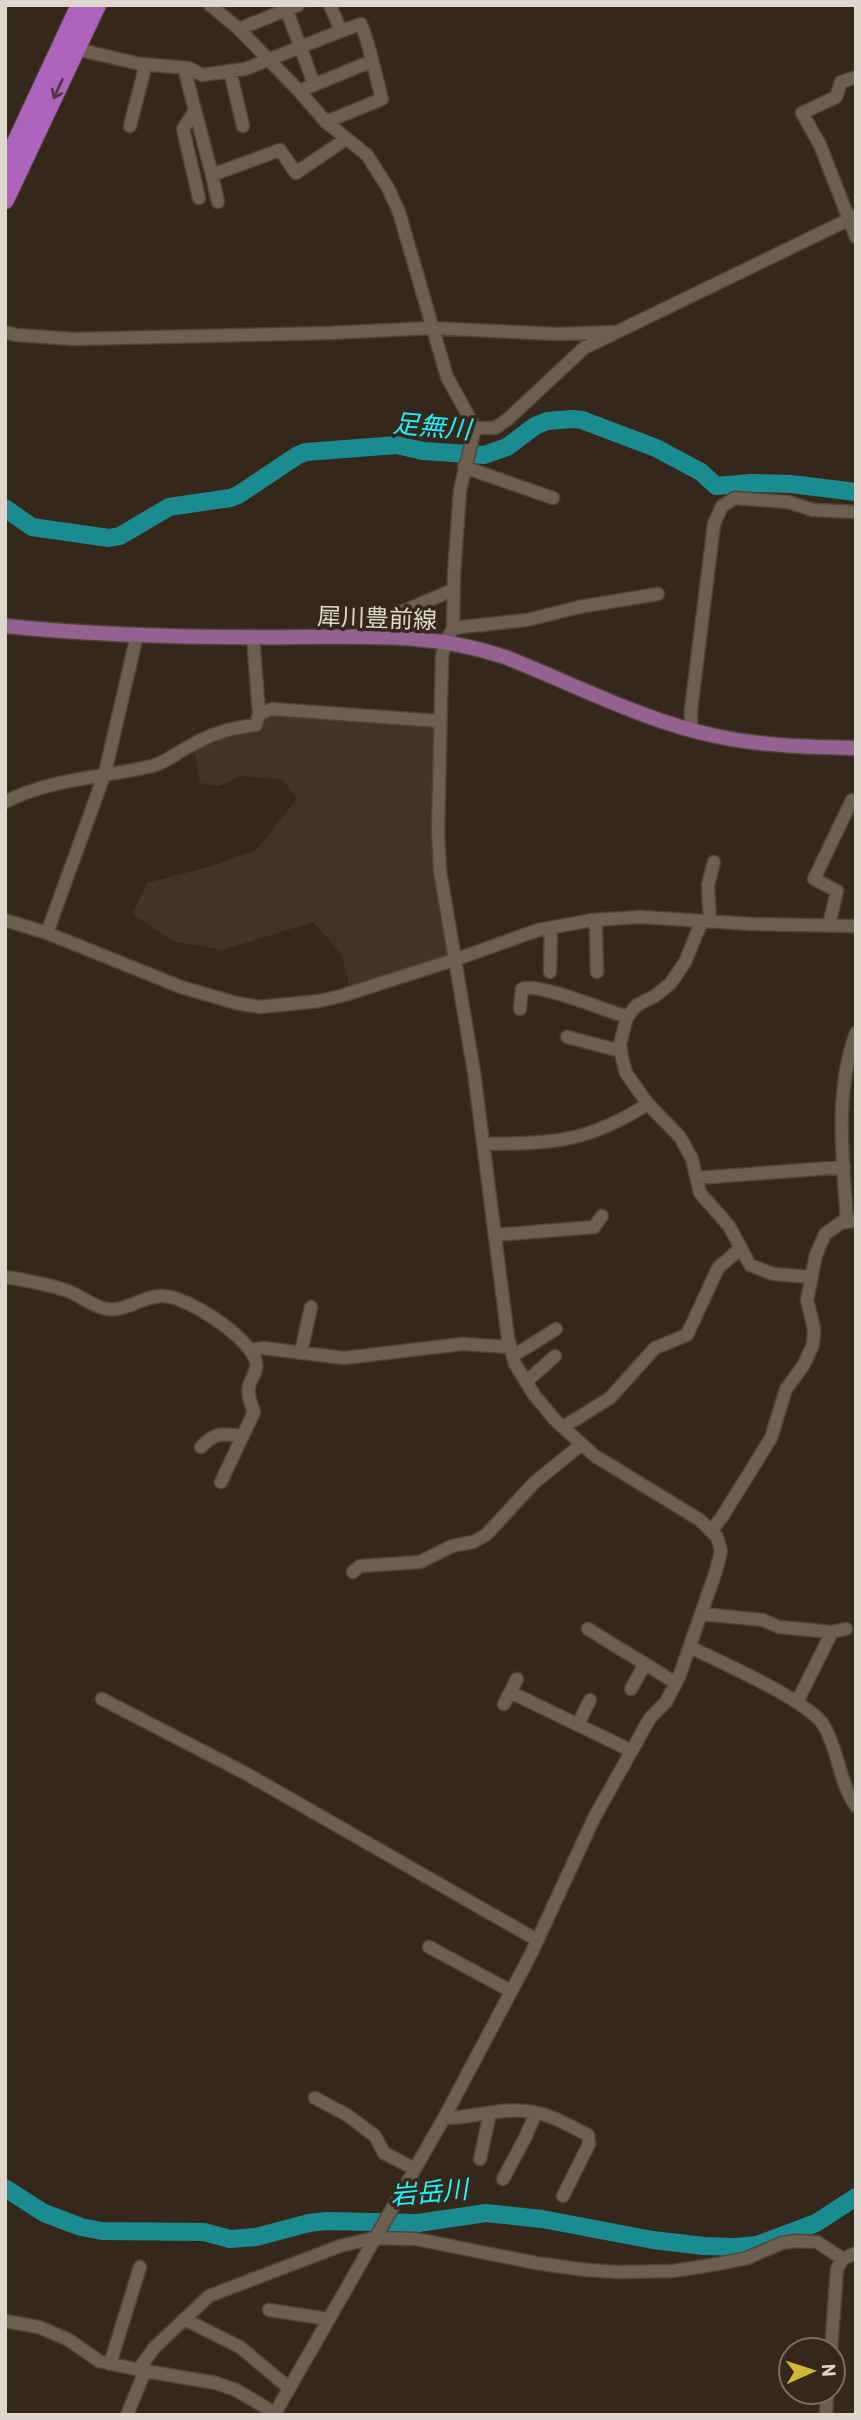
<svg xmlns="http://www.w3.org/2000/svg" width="861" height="2420" font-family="Barlow,'Noto Sans JP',sans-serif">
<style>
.education{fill:#423227}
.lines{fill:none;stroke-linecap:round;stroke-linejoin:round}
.river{stroke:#1a8b90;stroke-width:18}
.minor-casing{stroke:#4f4439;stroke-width:15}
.major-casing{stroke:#4f4439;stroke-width:17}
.highway-casing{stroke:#4f4439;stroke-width:20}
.minor{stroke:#6d5f50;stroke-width:12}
.major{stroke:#946191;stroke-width:14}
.highway{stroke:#ae63bd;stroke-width:18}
.oneway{stroke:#533744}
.labels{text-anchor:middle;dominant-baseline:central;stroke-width:7;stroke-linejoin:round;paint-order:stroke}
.street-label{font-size:24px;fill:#dfd6ce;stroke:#35281b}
.water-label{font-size:26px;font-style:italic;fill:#1df3fd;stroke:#35281b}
</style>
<rect width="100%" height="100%" fill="#35281b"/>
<path class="education" d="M259,714L439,721L440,871L447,954L413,972L351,993L341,953L313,922L223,950L173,941L132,914L147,883L212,866L256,850L297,799L283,780L241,776L219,786L200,783L193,744L256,725Z"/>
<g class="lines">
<path class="river" d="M5,508L32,527L109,538L120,536L169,507L230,498L238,495L298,455L306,452L397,445L423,451L484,455L507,447L535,426L547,421L572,419L582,420L656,448L701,472L716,486L750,483L791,484L856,492
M5,2188L44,2213L81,2227L102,2231L204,2232L230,2239L256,2237L309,2223L327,2221L418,2223L486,2213L542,2219L653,2240L704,2246L735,2247L757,2245L816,2223L856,2197"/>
<defs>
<path id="minor" d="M210,5L239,29L299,91L326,122L367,155L387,186L399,212L447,377L475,428L460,490L454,574L453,628L446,641L442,656L438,832L440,871L474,1072L508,1338L515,1364L535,1396L556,1421L595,1456L700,1520L717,1537L721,1551L716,1571L679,1677L666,1702L650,1718L594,1818L531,1954L444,2118L274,2415
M287,11L314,84
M239,29L298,5
M76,49L140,64L189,68L202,75L245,69L341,31
M184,68L212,175L280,150L296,173L346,139
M230,71L243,126
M856,77L841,82L836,97L802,113L820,145L856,237
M299,91L372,61
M195,111L183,129L199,198
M326,122L382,99C375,74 371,49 361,24L341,31L330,5
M130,126L146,64
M212,175L218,202
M5,332L16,335L74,339L329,333L431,328L558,334L614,332
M475,428H495L508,419L584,348L856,216
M464,467L553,498
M453,628L527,620L579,607L658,594
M352,636L364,628L453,590
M259,714L272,709L439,721
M691,729V710L714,524L722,506L735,498L788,502L813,510L856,512
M5,802C52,778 102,778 152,766C165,763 178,752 190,746C213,733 230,728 256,725L259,714L253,636
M5,920L47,933L181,987L236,1003L260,1007L319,1001L341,996L457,959L538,930L592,920L641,917L752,924L856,926
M592,920L596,928L597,972
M702,921L685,962L670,984L655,996L637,1005L627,1017L620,1044L622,1058L626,1073L648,1104L680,1137L692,1159L700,1193L729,1226L750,1265L773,1274L812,1277
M710,921L708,885L714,862
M829,925L837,891L814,879L852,800
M47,933L105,773L137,635
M550,972L551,928
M520,1009L522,989C538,982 607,1011 627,1017
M567,1037L621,1051
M483,1144C554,1143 586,1143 648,1104
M697,1178L844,1167
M847,1222C843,1160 834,1093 856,1033
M495,1235L594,1227L602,1216
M5,1277C26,1280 48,1284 68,1291C81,1296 93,1307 107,1309C126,1312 144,1295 163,1296C187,1296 251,1338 256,1362C258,1373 251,1377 249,1386C247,1395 251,1404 254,1412L221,1482
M251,1350L263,1348L344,1358L462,1344L510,1347
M301,1352L311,1307
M513,1356L556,1329
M526,1382L555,1356
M563,1427L610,1398L655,1348L687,1335L718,1268L741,1248
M201,1447C216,1431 222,1434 243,1436
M711,1531L722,1517L771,1438L786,1389L803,1366L813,1345L814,1329L807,1300L816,1255L825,1234L842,1222L856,1221
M353,1572L360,1566L420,1562L452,1546L473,1542L486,1535L535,1482L582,1444
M701,1614L763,1620L779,1627L832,1632
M588,1629L676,1683
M690,1647C720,1662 810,1701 824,1726C839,1751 839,1783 856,1806
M631,1689L645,1664
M510,1692L632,1751
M102,1699L245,1773L537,1940
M797,1702L832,1632L846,1629
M504,1704L517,1679
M578,1724L590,1700
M429,1947L511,1991
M315,2098L347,2115L375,2136L384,2153L413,2168
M444,2118C471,2118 499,2108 526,2111C549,2113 568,2125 588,2135L589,2144L563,2196
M480,2159L490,2113
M503,2179L524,2140L536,2113
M269,2310L328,2319
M184,2319L240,2347L289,2388
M5,2321L39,2327L69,2340L99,2361L144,2371
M831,2350L837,2269L843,2259L856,2253
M110,2364L140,2267
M138,2370L155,2347L209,2296L340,2246L374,2238L416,2239L536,2263L586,2270L620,2272L673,2271L718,2264L747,2258L782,2243L795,2241L817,2242L843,2259
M127,2415L145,2371L216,2383L236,2390L275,2413
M826,2415L827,2392"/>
<path id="major" d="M5,626C103,636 201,638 299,637C371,637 435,633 505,657C574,684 643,721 716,736C762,746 809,747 856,748"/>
<path id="highway" d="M5,166L80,5
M5,200L97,5"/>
</defs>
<use href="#minor" class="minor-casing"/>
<use href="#major" class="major-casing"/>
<use href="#highway" class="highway-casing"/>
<use href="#minor" class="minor"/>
<use href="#major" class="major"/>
<use href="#highway" class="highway"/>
</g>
<defs><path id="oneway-shaft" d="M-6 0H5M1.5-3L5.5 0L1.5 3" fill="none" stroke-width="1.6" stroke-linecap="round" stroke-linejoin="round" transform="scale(1.75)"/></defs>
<use class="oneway" href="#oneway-shaft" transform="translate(58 89) rotate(115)"/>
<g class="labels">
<g class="street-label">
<text transform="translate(377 617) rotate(2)">犀川豊前線</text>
</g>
<g class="water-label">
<text transform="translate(432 425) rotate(5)">足無川</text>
<text transform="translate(429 2191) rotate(-5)">岩岳川</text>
</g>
</g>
<rect width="861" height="2420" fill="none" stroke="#dfd6ce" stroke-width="14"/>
<g transform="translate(812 2371) rotate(87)"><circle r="33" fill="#35281b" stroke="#796e63" stroke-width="2"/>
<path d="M0-5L12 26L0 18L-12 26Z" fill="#d1b736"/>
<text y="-10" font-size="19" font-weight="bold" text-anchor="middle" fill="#dfd6ce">N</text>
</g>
</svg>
